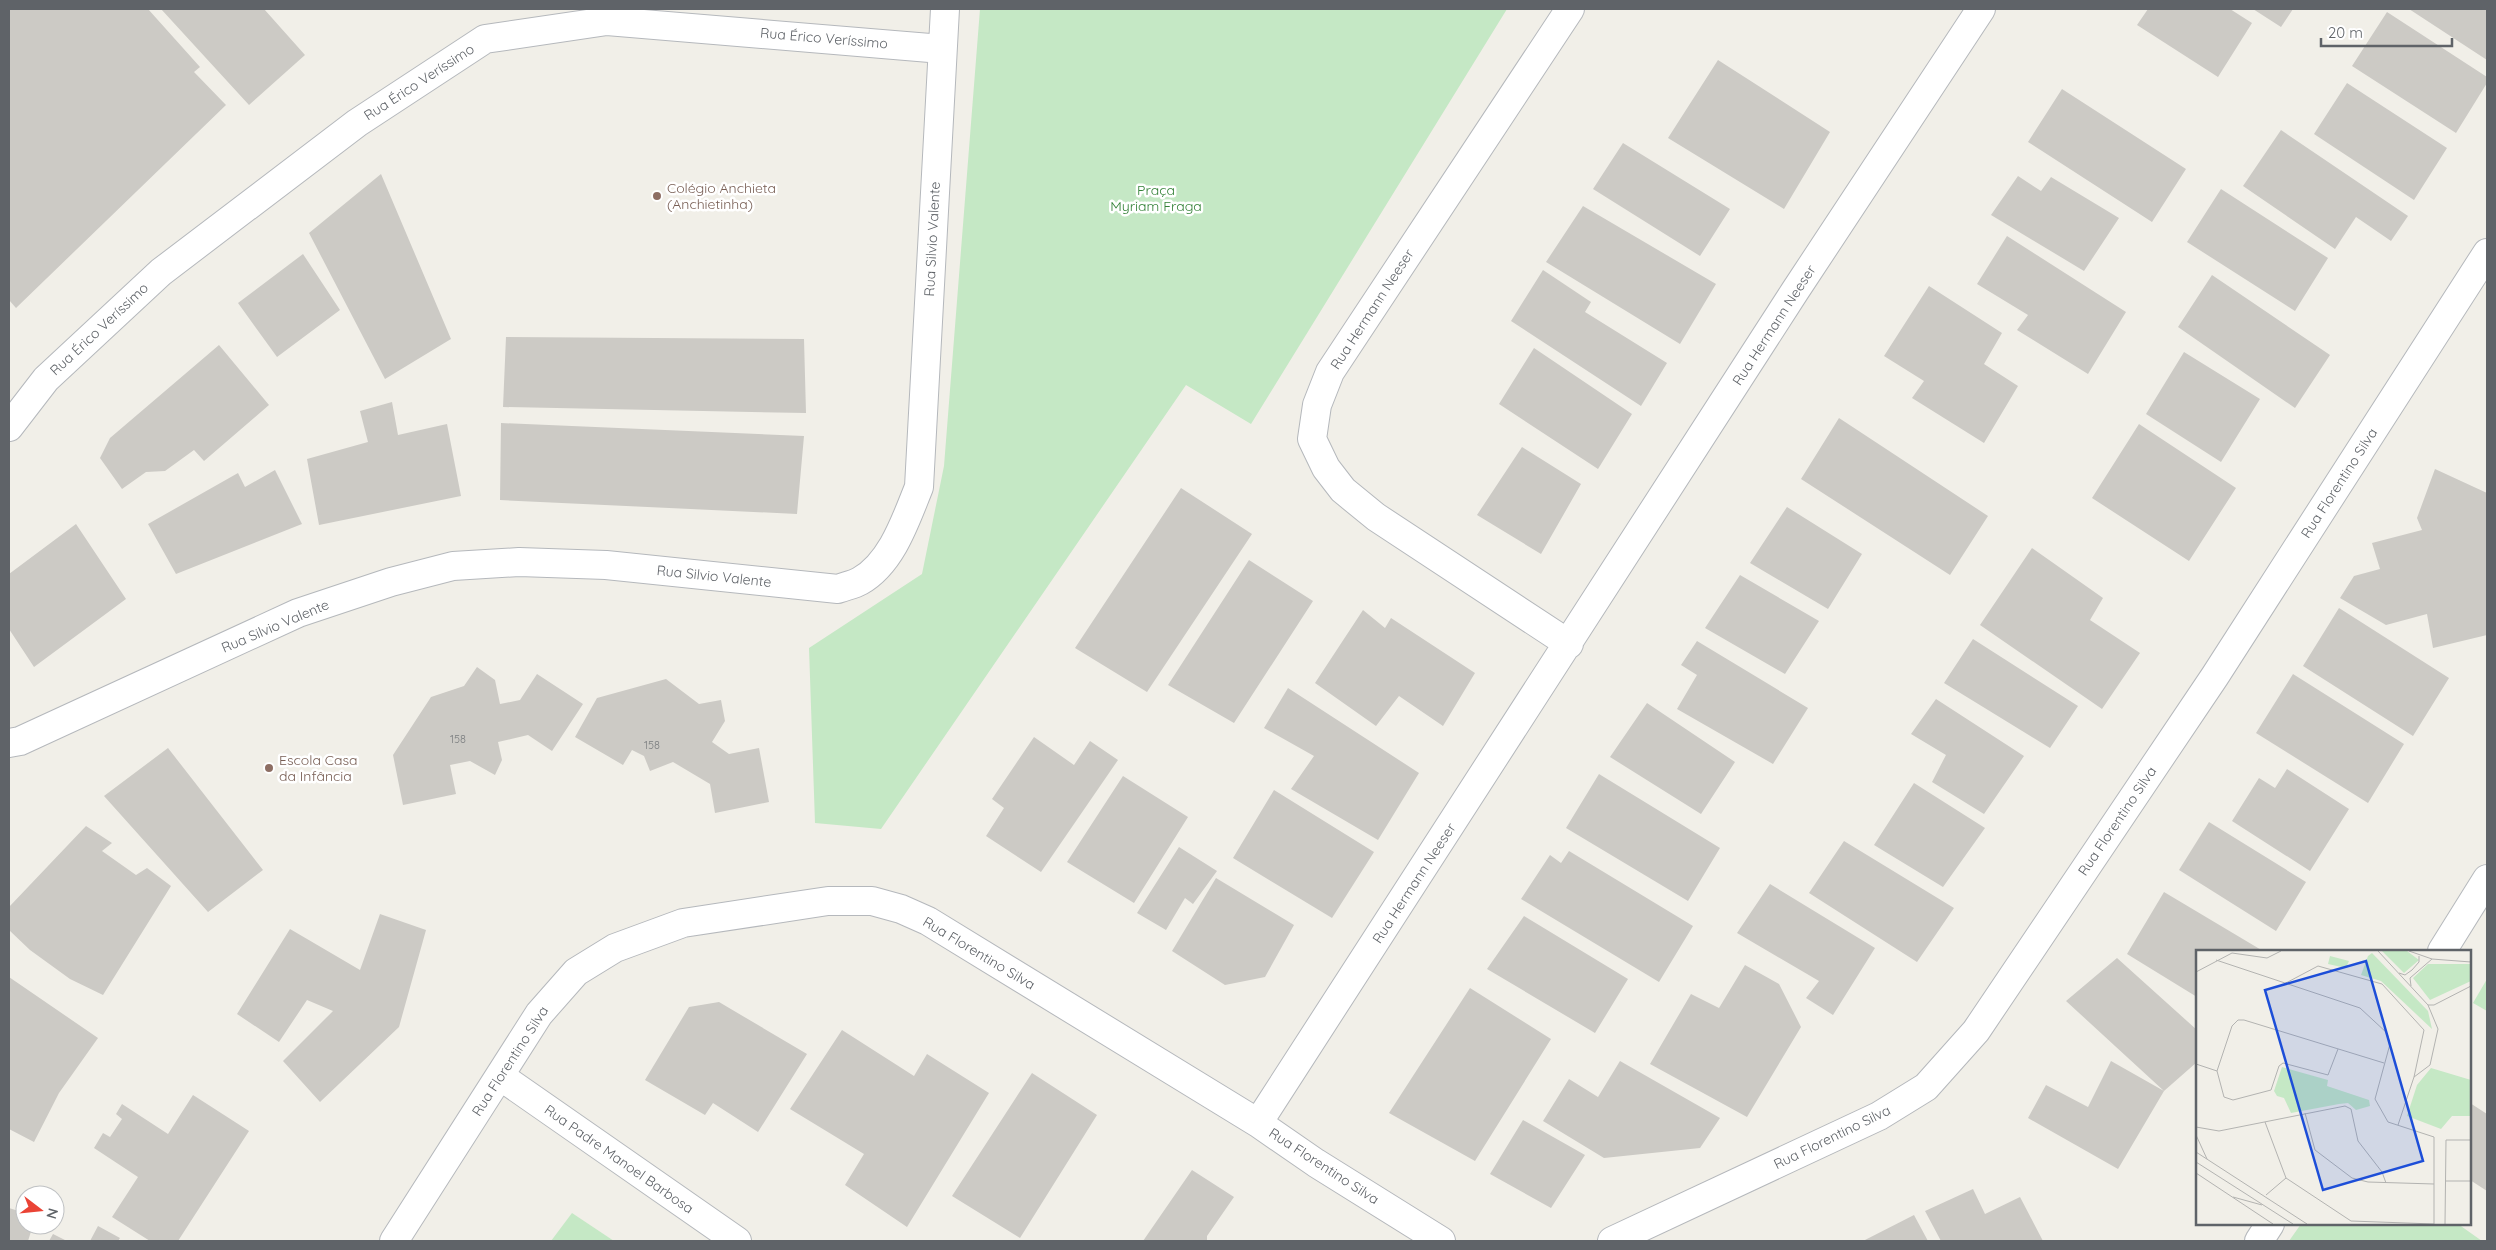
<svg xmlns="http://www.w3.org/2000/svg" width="2496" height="1250" font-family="Quicksand,sans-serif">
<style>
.green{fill:#c5e8c5}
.building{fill:#cccac5}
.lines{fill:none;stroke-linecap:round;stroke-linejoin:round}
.minor-casing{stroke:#b5b8bc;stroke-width:30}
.minor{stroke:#fff;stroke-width:28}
.education-dot{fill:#8d6e63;stroke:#fff;stroke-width:2}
.labels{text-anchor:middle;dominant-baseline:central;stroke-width:5;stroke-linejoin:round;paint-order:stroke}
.number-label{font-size:11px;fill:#7a7d7f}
.street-label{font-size:14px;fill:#5f6368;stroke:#fff}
.education-label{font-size:14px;fill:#785e54;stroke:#fff;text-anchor:start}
.park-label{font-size:14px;fill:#348238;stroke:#fff}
.inset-road{fill:none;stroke:#b3b3b1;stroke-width:1}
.view{fill:#1d4ed8;fill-opacity:0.15;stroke:#1d4ed8;stroke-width:2.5}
.inset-edge{fill:none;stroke:#5f6368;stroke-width:2.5}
</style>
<rect width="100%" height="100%" fill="#f1efe8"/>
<path class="green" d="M980,9H1507L1251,424L1186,385L881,829L815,823L809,648L922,574L944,466Z
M2487,979V1011L2473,1003Z
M572,1213L614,1241H551Z
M2301,1224H2458L2482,1241H2289Z"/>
<path class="building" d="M9,9H148L200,67L194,72L226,105L16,308L9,300Z
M161,9H264L305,55L249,105Z
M2148,9H2230L2252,23L2218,77L2137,25Z
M2253,9H2293L2281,27Z
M2409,9H2487V60Z
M2387,12L2487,77V83L2456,133L2352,66Z
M1718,60L1830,132L1784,209L1668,138Z
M2347,83L2447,148L2414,200L2314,134Z
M2062,89L2186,169L2152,222L2028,142Z
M2281,130L2408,216L2391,241L2356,217L2335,249L2243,186Z
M1623,143L1730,209L1700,256L1593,189Z
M381,174L451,339L385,379L309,233Z
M2018,176L2041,191L2051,177L2119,218L2084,271L1991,215Z
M2221,189L2328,258L2295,311L2187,242Z
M1583,206L1716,284L1680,344L1546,262Z
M2007,236L2126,312L2088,374L2017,330L2028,315L1977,284Z
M303,254L340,310L277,357L238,303Z
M1543,270L1591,302L1585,312L1667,363L1641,406L1511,321Z
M2212,275L2330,355L2295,408L2178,327Z
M1929,286L2002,333L1984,364L2018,386L1984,443L1912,398L1924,381L1884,356Z
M506,337L804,339L806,413L503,407Z
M219,345L269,405L204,461L194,450L165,471L146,472L122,489L100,458L110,438Z
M1534,348L1632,414L1598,469L1499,404Z
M2184,352L2260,399L2221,462L2146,414Z
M392,402L398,435L447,424L461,496L319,525L307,459L368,442L360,411Z
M1839,418L1988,516L1950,575L1801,479Z
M501,423L804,436L797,514L500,500Z
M2139,424L2236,488L2189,561L2092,498Z
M1522,447L1581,484L1541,554L1477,515Z
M2435,469L2487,493V635L2433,648L2427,614L2386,625L2340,598L2354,576L2380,569L2372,543L2422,530L2417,518Z
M275,470L302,524L176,574L148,524L238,473L245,487Z
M1181,488L1252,534L1147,692L1075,648Z
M1787,507L1862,554L1828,609L1750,563Z
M76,524L126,599L34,667L9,629V574Z
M2032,548L2103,598L2090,620L2140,653L2102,709L1980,625Z
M1249,560L1313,601L1234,723L1168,685Z
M1740,575L1819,621L1785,674L1705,628Z
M2339,608L2449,678L2413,736L2303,666Z
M1363,610L1385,628L1391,618L1475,673L1443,726L1399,696L1376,726L1315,683Z
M1973,639L2078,706L2050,748L1944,683Z
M1697,641L1808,708L1773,764L1677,709L1697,675L1681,665Z
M477,667L495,680L500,704L520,700L537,674L583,704L552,751L528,735L498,742L502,760L495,775L470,761L450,765L456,794L403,805L393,755L431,697L464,686Z
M2293,674L2404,744L2368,803L2256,733Z
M666,679L699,704L721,700L725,721L712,742L729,754L759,748L769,802L715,813L710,784L673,762L650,771L644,756L632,750L623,765L575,737L597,698Z
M1288,688L1419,773L1378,840L1291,789L1314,756L1264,728Z
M1936,699L2024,756L1984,814L1932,782L1946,755L1911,734Z
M1647,703L1735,762L1701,814L1610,757Z
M1034,737L1074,765L1090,741L1118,760L1041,872L986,836L1004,808L992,799Z
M168,748L263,870L208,912L104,796Z
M2287,769L2349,809L2310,871L2232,821L2259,778L2275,788Z
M1599,774L1720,848L1688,901L1566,828Z
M1123,776L1188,817L1134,903L1067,862Z
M1914,783L1985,828L1943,887L1874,845Z
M1274,790L1374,852L1332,918L1233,858Z
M2209,822L2306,882L2276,931L2179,870Z
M86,826L112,843L102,851L136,875L147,868L171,886L103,995L70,979L30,950L9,930V907Z
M1844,841L1954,908L1917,962L1809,893Z
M1179,847L1217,871L1193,904L1185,898L1166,930L1137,913Z
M1569,851L1693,926L1659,982L1521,899L1550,855L1561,863Z
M1216,878L1294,925L1265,977L1225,985L1172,951Z
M1770,884L1875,948L1833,1015L1806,998L1819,981L1737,933Z
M2164,892L2263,951H2197V997L2127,954Z
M380,914L426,930L399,1027L320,1102L283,1061L333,1011L307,1000L279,1042L237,1014L290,929L360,970Z
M1524,916L1628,979L1595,1033L1487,969Z
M2117,958L2197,1030V1062L2164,1091L2118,1169L2028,1118L2046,1085L2088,1107L2111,1061L2164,1091L2066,1001Z
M1745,965L1779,984L1801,1027L1747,1117L1650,1064L1691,994L1719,1008Z
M9,977L98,1038L59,1093L34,1142L9,1129Z
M1470,988L1551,1039L1475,1161L1389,1113Z
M719,1002L807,1054L758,1132L713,1103L705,1115L645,1080L689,1007Z
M842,1030L914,1076L927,1054L989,1093L907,1227L845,1185L864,1154L790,1109Z
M1620,1061L1720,1118L1700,1148L1604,1158L1543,1121L1569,1079L1598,1097Z
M1032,1073L1097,1115L1020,1238L952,1196Z
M193,1095L249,1131L178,1241H150L112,1217L138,1177L94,1148L103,1133L110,1137L122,1119L116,1114L122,1104L168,1134Z
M2470,1103L2487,1114V1191L2470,1180Z
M1523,1120L1585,1155L1551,1208L1490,1174Z
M1192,1170L1234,1197L1207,1236V1241H1143Z
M1973,1189L1985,1214L2020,1197L2043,1241H1941L1925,1211Z
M9,1208L25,1213V1225H33L28,1241H9Z
M1914,1215L1928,1241H1863Z
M98,1226L120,1238L118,1241H90Z
M53,1234L67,1241H49Z"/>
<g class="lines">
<defs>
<path id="minor" d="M9,427L46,379L161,272L357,123L485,39L607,21L942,49
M1569,644L1376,517L1343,490L1326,468L1312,439L1317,405L1330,372L1570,9
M9,743L20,741L298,613L391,582L453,566L519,562L606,565L838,589C845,586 853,585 860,581C892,563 906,519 919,487L945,9
M2442,951L2487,879
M500,1076L737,1241
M1258,1123L1795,291L1981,9
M394,1241L539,1014L576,972L615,948L683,923L828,901H872L901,909L928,921L1258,1123L1316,1163L1441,1241
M1612,1241L1879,1116L1926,1087L1976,1031L2215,676L2487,253
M2259,1241L2270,1224"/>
</defs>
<use href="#minor" class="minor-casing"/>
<use href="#minor" class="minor"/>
</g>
<g class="education-dot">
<circle cx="657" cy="196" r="5"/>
<circle cx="269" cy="768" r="5"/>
</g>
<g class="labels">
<g class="number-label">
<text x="458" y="739">158</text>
<text x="652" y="745">158</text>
</g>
<g class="street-label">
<text transform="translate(824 38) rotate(5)">Rua Érico Veríssimo</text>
<text transform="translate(419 82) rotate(-33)">Rua Érico Veríssimo</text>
<text transform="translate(932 239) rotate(-87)">Rua Silvio Valente</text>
<text transform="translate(1372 309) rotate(-57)">Rua Hermann Neeser</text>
<text transform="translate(1774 325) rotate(-57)">Rua Hermann Neeser</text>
<text transform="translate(99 329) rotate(-43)">Rua Érico Veríssimo</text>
<text transform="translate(2339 483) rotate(-57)">Rua Florentino Silva</text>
<text transform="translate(714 576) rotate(6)">Rua Silvio Valente</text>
<text transform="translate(275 626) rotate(-23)">Rua Silvio Valente</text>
<text transform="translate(2117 821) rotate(-56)">Rua Florentino Silva</text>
<text transform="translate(1414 883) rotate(-57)">Rua Hermann Neeser</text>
<text transform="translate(979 953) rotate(31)">Rua Florentino Silva</text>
<text transform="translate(510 1061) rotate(-57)">Rua Florentino Silva</text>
<text transform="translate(1832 1137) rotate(-26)">Rua Florentino Silva</text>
<text transform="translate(619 1159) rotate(35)">Rua Padre Manoel Barbosa</text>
<text transform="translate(1324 1166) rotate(33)">Rua Florentino Silva</text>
</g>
<g class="education-label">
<text x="667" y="188">Colégio Anchieta<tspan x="667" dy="16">(Anchietinha)</tspan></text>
<text x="279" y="760">Escola Casa<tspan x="279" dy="16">da Infância</tspan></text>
</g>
<g class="park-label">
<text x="1156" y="190">Praça<tspan x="1156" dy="16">Myriam Fraga</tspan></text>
</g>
</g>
<g transform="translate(2196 950)">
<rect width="275" height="275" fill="#f1efe8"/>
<path d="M186,1H211L223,10L208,23ZM176,3L232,61L236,79L185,31L165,25L172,6ZM134,6L153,11L150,18L132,14ZM232,14H275V31L234,50L217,28ZM86,117L132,130L131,136L173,150L174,156L160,160L152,153L143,154L95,163L88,148L81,146L78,141ZM235,118L275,130V166H256L245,179L211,166L221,135Z" fill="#c5e8c5"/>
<path class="inset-road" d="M182,1L232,55L242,79L234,115L218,127L202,175M213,1L236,9L275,12M20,10L164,58L191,83L194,94L179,149L192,172L238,187V274M0,22L36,3L71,8L85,1M203,23L209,25L216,20L223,12V6M88,34L122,16L186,34L228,80L218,127M215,36L214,28L236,9M232,55H238L275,36M142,99L132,125L87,113L83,116L75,140L37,150L28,147L21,121L36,76L42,70H48L188,113M0,114L21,121M109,163L119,200L156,228L172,232L238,234M69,172L90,228M0,177L23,181L149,156L155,159L162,191L186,222L190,233M0,185L11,209M0,202L111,274M0,212L97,274M0,223L77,274M90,228L155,271L238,274M249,231H275M70,245L90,228M37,247L66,255M249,274L250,190H275"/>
<path class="view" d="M170,11L227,211L127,240L69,40Z"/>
<rect width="275" height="275" class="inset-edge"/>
</g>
<rect width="2496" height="1250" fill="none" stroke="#5f6368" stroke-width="20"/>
<g transform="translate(40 1210) rotate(106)"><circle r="24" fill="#ffffff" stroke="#bfc1c3"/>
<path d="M0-4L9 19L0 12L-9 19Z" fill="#ea4335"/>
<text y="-8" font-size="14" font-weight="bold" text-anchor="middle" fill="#5f6368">N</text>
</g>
<path d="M2321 38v8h131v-8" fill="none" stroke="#5f6368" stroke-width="2.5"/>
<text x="2328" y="38" font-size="15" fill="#5f6368" stroke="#ffffff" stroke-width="4" paint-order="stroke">20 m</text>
</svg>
